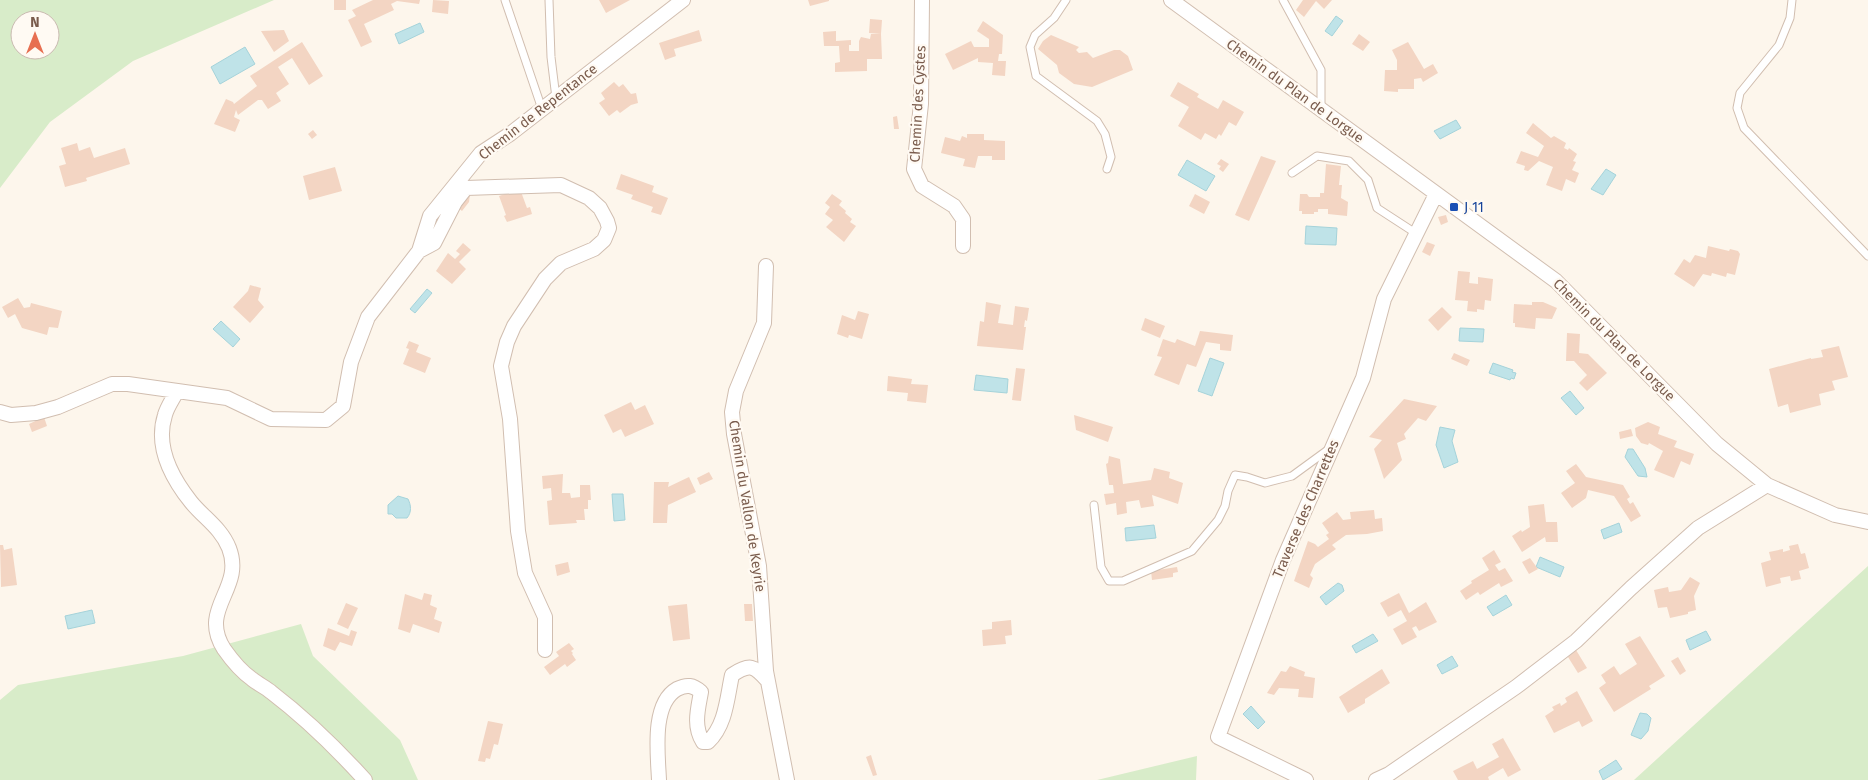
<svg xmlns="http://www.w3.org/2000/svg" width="1868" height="780" font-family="'Fira Sans',sans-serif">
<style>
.green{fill:#d8ecc9;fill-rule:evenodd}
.water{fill:#bfe3e8;stroke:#a5d3da}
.building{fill:#f3d5c3}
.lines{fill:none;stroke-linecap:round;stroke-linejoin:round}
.service-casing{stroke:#d1beb0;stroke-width:9}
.minor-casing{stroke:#d1beb0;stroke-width:16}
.service{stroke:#fff;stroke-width:7}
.minor{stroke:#fff;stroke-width:14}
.transit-dot{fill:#1a4fb4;stroke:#fffaf3;stroke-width:2}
.labels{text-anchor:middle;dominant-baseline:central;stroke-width:4.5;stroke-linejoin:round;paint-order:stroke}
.street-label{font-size:14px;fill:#7a5c4d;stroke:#fffaf3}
.transit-label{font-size:14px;fill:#164399;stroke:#fffaf3;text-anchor:start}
</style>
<rect width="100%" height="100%" fill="#fdf6ec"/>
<path class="green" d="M0,0H274L133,61L50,122L0,188ZM20,20H50V50H20Z
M1868,566V780H1634Z
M301,624L313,656L400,740L418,780H0V700L18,685L183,656Z
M1197,756L1196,780H1097Z"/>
<path class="water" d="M1336,16L1343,21L1332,36L1325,31Z
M420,23L424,32L399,44L395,34Z
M245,47L255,64L220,84L211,67Z
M1456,120L1461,128L1440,139L1434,131Z
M1187,160L1215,176L1206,191L1178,175Z
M1606,169L1616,175L1603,195L1591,189Z
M1306,226L1337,228L1336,245L1305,244Z
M427,289L432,293L415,313L410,309Z
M221,321L240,339L233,347L213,329Z
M1460,328L1484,329L1483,342L1459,341Z
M1210,358L1224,363L1212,396L1198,391Z
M1493,363L1513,370L1512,372L1516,373L1514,379L1511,378L1510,380L1489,373Z
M976,375L1008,379L1007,393L974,390Z
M1570,391L1584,408L1576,415L1561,398Z
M1440,427L1455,430L1452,441L1458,462L1444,468L1436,445Z
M1628,449H1633L1645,468L1647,477L1638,476L1625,457Z
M612,494H623L625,520L614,521Z
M398,496L408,499C411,505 412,512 407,518H396L392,514H388V505Z
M1619,523L1622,532L1604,539L1601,530Z
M1154,525L1156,538L1126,541L1125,528Z
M1540,557L1564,567L1560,577L1536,567Z
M1338,583L1342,585L1344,591L1326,605L1320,597Z
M1506,595L1512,605L1493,616L1487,607Z
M92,610L95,623L68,629L65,616Z
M1706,631L1711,640L1690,650L1686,640Z
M1373,634L1378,641L1356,653L1352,646Z
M1452,656L1458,666L1442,674L1437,665Z
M1251,706L1265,722L1258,729L1243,714Z
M1640,713L1647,714L1651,718L1648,731L1641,739L1631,735Z
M1616,760L1622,769L1603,780L1599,771Z"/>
<path class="building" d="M334,0H346V10H334Z
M373,0H420L419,4L397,1L391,4L394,10L364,24L372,42L361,47L348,20L356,16L352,10Z
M433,0L449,1L448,14L432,12Z
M599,0H630L606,13Z
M808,0H829V1L810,6Z
M1303,0H1332L1324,9L1316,1L1304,17L1296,10Z
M870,19L882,20L881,34L869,33Z
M983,21L1003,35L1002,54H999L998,61H1006L1005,76L992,75L993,63L978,62V58L953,70L945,54L971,41L974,47H989V39L977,31Z
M284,30L289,41L274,52L261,31Z
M699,30L702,41L674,49L676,56L665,60L659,43Z
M836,31V41L851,40V45H849V51H859V41L861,37L870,39L871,34H881L882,59H867V71L835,72V63L840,62L839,46H824L823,32Z
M1359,34L1370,42L1363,51L1352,44Z
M1051,35L1079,47L1076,50L1079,53L1087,52L1093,58L1114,50H1120L1128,56L1133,70L1092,87L1074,84L1059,73L1057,65L1038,49L1043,41Z
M302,42L323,76L309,85L292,58L278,67L289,84L276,93L281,101L268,109L262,100H258L238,115L236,110L234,117L240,120L235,132L214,124L226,99L233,102L234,104L257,86L250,76Z
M1408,42L1424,69L1433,64L1438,73L1423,82L1421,78L1414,79V89H1398V92L1384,91L1385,70H1397V60L1392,50Z
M614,82L619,87L623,84L631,94L636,93L638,103L631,105L620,113L617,110L609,116L599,103L605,99L601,93Z
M1178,82L1199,94L1197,97L1218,109L1223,100L1244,112L1236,126L1229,122L1221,136L1219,134L1216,139L1205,133L1201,140L1178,126L1189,107L1170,96Z
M897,116L899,129H894L893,117Z
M1533,123L1551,138L1554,136L1566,143L1564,148L1568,150L1569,148L1577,154L1573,161L1576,162L1572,170L1579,173L1575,183L1566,179L1562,191L1546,185L1553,167L1539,161L1528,171L1524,170L1525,166L1516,163L1521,151L1538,157L1544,146L1526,133Z
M313,130L317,135L312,139L308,134Z
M967,134H984V140L1005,141V160H992V156H978L975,168L963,166L965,159L941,153L945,137L960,141L962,136L967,138Z
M77,143L79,151L90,147L94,158L125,148L130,164L86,178L87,181L65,187L59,166L66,164L61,148Z
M1261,156L1276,161L1249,221L1235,215Z
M1221,159L1229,164L1223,172L1219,169L1221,166L1217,164Z
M1326,164L1341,166L1339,185H1342L1341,198L1348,202L1347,216L1328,214V209H1318V212H1314V214H1302V211H1299L1300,194H1307L1309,197H1320V193H1324Z
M335,167L342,191L309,200L303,176Z
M621,174L654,186L652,192L668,198L661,215L651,212L653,207L631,199L633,195L616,189Z
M520,189L527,208L530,207L532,214L507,222L504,216L506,215L499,196Z
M464,192L470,195L469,202L462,211L456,206Z
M832,194L842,201L839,205L846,211L845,213L852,219L850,222L856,226L844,242L826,227L833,220L825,214L830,207L825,203Z
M1195,194L1210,202L1204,214L1189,206Z
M1446,215L1448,222L1441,225L1438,217Z
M1427,242L1435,245L1430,256L1422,252Z
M463,243L471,250L459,262L466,269L452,284L436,271L448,253L455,259L460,254L456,251Z
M1708,246L1729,251L1730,249L1738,251L1740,254L1735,275L1727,273L1726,277L1712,273L1711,276L1703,274L1694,287L1674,274L1684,259L1690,263L1695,255L1706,258Z
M1458,271L1470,272L1469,283L1478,284V277L1493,279L1491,301L1485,300L1484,310L1477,309V312L1467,311L1468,301L1455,300Z
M250,285L261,288L258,300L264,307L250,323L233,307L248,291Z
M18,298L24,308L30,307L31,303L62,311L58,328L49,327L47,335L22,328L15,314L8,318L2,307Z
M986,302L1001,305L998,323L1013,325L1015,306L1029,308L1027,321L1025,320L1024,327H1026L1023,350L977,346L980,321L984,322Z
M1532,302H1543L1557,308L1552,319L1536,318L1535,329L1515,327V323H1513L1514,304L1532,305Z
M1442,307L1452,317L1438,331L1428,320Z
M858,311L869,314L862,339L849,335L848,338L837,334L842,315L855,320Z
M1145,318L1165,326L1160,338L1141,330Z
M1200,331L1233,335L1231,351L1220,350V344L1206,342L1196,367L1187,364L1179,385L1154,375L1162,357L1157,356L1163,339L1175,343L1177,339L1195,346Z
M1567,333L1580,334L1579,353L1588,354L1607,373L1587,391L1579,383L1587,375L1574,361H1566Z
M409,341L419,345L416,352L431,358L425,373L403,364L409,349L406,348Z
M1839,346L1848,377L1832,381L1835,390L1819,394L1821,405L1790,413L1788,404L1778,407L1769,369L1811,358V359L1823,357L1821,350Z
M1454,353L1470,360L1467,366L1451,359Z
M1016,368L1025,369L1021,401L1012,400Z
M888,376L912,379L911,384L928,385L926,403L907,401L908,393L887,391Z
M1404,399L1437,406L1426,421L1418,418L1404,434L1406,439L1397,443L1402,460L1384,479L1374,449L1382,440L1369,437Z
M631,402L635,410L645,405L654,424L625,437L621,429L613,433L604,415Z
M1074,415L1113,427L1108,442L1076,430Z
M44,417L47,426L32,432L29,424Z
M1648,422L1660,427L1658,434L1677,441L1674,447L1694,454L1690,465L1681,461L1674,478L1654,470L1663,451L1649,443L1648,445L1641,443L1636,436L1635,428Z
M1631,429L1633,436L1620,439L1619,432Z
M1109,456L1120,459L1123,484L1151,480L1154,468L1170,472L1169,478L1183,483L1178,504L1152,495L1154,506L1141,508L1139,500L1126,502L1127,513L1117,515L1116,503L1106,505L1104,494L1114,493L1113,485H1109L1106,464L1108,463Z
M1576,464L1586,477L1623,485L1630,497L1627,499L1630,504L1633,502L1641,516L1631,522L1614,496L1588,490L1586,498L1572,508L1561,493L1575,483L1566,471Z
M709,472L713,479L700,485L697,478Z
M563,474L562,493H570L571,498L580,497V485H590L591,500H588V509H584L585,520H576L577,523L549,525L547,501L552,500L551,488L543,489L542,476Z
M689,477L696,492L668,505L667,523H653L654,482H669L668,487Z
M1544,504L1546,522H1557L1558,542H1546L1545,537L1522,552L1512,536L1521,530L1522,532L1530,527L1528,506Z
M1374,510L1375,519L1382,518L1383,531L1367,534L1346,535L1332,545L1336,549L1315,564L1310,575L1313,578L1309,588L1294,581L1308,541L1315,544L1318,547L1329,539L1326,535L1329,533L1322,523L1337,512L1343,520L1351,519L1350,512Z
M1798,544L1801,554L1805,553L1809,568L1799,571L1801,579L1791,581L1790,576L1780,578L1781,583L1766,587L1761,563L1771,560L1769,552L1783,549V552L1790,550L1789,546Z
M0,545H3L4,550L12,548L17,585L1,587Z
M1494,550L1501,562L1495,565L1499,571L1505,568L1513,581L1501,587L1499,583L1480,595L1478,592L1466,600L1460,591L1472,583L1471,581L1489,570L1482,558Z
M1530,558L1538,569L1529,574L1522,562Z
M568,562L570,572L557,576L555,565Z
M1177,567L1178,572L1173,573V577L1152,580L1151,571Z
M1690,577L1700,583L1694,596L1696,610L1688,612V614L1670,618L1667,607L1658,608L1654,590L1668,587L1669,592L1681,590Z
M424,593L432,595L430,605L437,608L434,619L442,622L439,633L413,624L410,633L398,629L405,594L422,600Z
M1399,593L1409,613L1426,602L1437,622L1419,631L1416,626L1412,628L1417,637L1402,645L1393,629L1407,621L1401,610L1388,617L1380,603Z
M346,603L358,608L348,629L337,624Z
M687,604L690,639L673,641L668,606Z
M744,604H752L753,621H745Z
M1011,620L1012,635L1005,636L1006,644L983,646L982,630L992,629V622Z
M328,628L349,636L351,630L357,632L352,646L340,642L335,651L323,646Z
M1640,636L1665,676L1649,686L1651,689L1614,712L1599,688L1606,683L1601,675L1614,666L1620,675L1637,664L1625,644Z
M569,643L574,649L571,651L573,653L572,654L576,660L567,667L565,664L550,675L544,667L559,656L556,652Z
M1576,650L1587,668L1578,673L1568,657Z
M1678,657L1686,671L1680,675L1671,661Z
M1290,666L1305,672L1304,676L1315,678L1313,698L1298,697L1299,689L1279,688L1274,695L1267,693L1281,671L1286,672Z
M1382,669L1390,683L1365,699V703L1348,713L1339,697Z
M1577,691L1593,721L1582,727L1579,721L1554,733L1545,716L1554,710L1552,707L1560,703L1561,706L1567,702L1565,698Z
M488,721L503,724L498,745L494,744L490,759L486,758L485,762L478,761Z
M1503,738L1521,770L1508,777L1503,768L1488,777L1489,780H1458L1453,771L1473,761L1477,769L1499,757L1492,744Z
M871,755L877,775L873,776L866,757Z"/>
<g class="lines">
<defs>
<path id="service" d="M505,0L542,109
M549,0L551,57L556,98
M1066,0L1054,18L1035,35L1030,47L1036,76L1097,121L1105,134L1111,157L1107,169
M1283,0L1321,70V109
M1792,0L1790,18L1779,45L1740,93L1737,108L1744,128L1868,256
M1292,173L1317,156L1349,161L1368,180L1377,208L1417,234
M1094,505L1101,567L1109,581H1123L1192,551L1218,520L1225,506L1228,491L1235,475L1247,477L1265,483L1292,476L1329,449"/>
<path id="minor" d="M922,0L921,104L914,169L922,186L954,206L963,219V246
M1171,0L1556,281L1717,444L1767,485L1835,515L1868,522
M419,251L434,243L455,202L466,188L561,185L589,198L600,208L607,221L609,228L604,240L594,249L561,263L545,279L514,326L507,342L501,366L510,419L518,531L525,573L545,617V650
M766,266L764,323L736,391L732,412L734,434L759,566L766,671L787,780
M177,391C173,399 167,407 165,415C155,446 171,477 191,502C204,518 221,528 229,548C245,589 198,608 224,649C231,659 242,672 252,679C258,684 265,687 271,692C305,718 337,749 365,780
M0,412L11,415L36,413L58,407L112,384H128L227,398L271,419L326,420L343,406L351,362L368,317L419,251L430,216L481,153L510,134L683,0
M659,780C658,755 651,704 677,689C687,684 693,685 701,692C698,709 693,726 703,742H708C726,725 727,698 732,675C750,663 754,666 767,680
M1306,780L1218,737L1283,560L1363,378L1384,299L1436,194
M1376,780L1389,774L1516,687L1576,641L1631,588L1698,528L1767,485"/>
</defs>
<use href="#service" class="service-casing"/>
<use href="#minor" class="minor-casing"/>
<use href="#service" class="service"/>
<use href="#minor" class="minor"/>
</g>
<rect class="transit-dot" x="1449" y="202" width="10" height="10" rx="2.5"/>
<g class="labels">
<g class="street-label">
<text transform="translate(1295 91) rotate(36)">Chemin du Plan de Lorgue</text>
<text transform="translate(918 104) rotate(-87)">Chemin des Cystes</text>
<text transform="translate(538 112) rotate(-38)">Chemin de Repentance</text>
<text transform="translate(1614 340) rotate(45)">Chemin du Plan de Lorgue</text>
<text transform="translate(747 506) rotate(81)">Chemin du Vallon de Keyrie</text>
<text transform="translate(1306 509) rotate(-67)">Traverse des Charrettes</text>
</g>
<g class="transit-label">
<text x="1464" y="207">J 11</text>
</g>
</g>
<g transform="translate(35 35)"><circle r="24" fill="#fffaf3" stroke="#cabbb1"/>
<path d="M0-4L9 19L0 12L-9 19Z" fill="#e76f51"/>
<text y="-8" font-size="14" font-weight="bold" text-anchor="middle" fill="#7a5c4d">N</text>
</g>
</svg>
